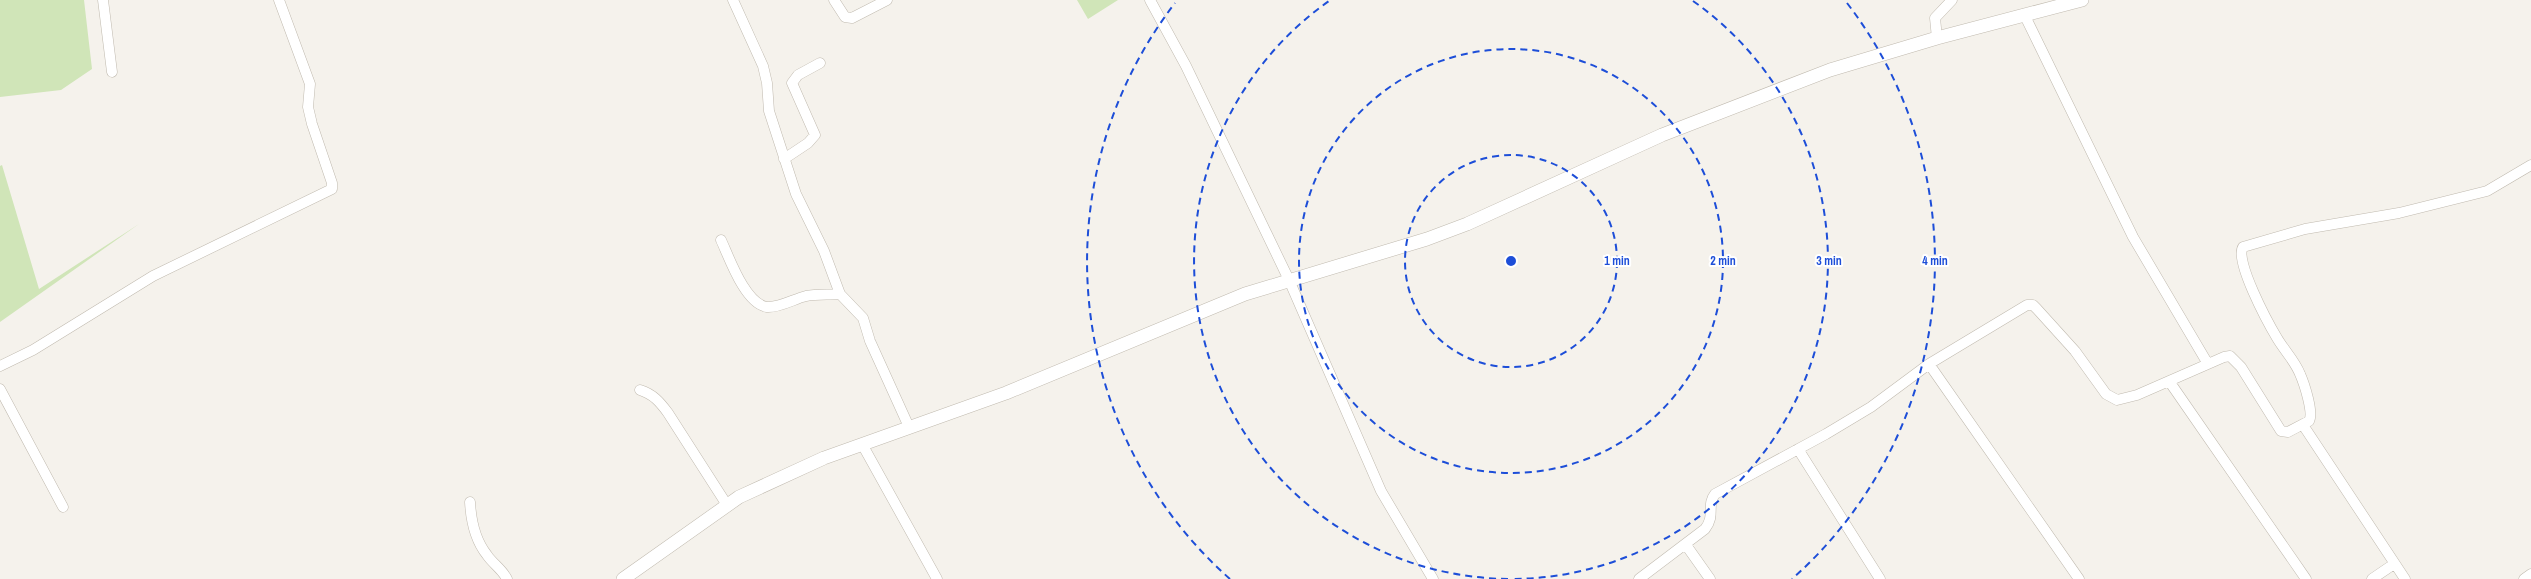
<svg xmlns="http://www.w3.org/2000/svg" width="2531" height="579" font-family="'Archivo Narrow',sans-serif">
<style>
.green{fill:#d0e5b8}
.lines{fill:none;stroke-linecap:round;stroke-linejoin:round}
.minor-casing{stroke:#c0baaf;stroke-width:11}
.tertiary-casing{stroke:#c0baaf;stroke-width:14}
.minor{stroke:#fff;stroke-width:10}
.tertiary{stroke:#fff;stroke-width:13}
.ring{fill:none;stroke:#1d4ed8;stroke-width:2;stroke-dasharray:7 5}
.centre{fill:#1d4ed8;stroke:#fff;stroke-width:2}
.ring-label{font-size:12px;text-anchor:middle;font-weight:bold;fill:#1d4ed8;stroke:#fff;stroke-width:4;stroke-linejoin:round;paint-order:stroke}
</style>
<rect width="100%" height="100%" fill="#f5f2ec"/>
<path class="green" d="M0,0H84L92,69L61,90L0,97Z
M1077,0H1118L1088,19Z
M2,165L39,289L139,224L0,322V166Z"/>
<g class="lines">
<defs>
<path id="minor" d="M103,0L112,72
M733,0L763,66L767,83L769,111L796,194L824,251L840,294L863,318L870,341L909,427
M834,0L845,17L852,18L887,0
M1150,0L1186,66L1289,280L1381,491L1433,579
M2024,14L2133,237L2208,364
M1937,38L1935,18L1952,0
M784,159L808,143L815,135L792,83L798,75L820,63
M721,240C729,257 745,304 767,307C779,308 794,299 806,296C817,294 829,295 840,294
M1929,364L2079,579
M0,366L33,350L153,276L332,189V183L312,124L308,107L310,84L279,0
M2169,381L2306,579
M0,389L63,507
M640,390C653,394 660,402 668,413L727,505
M2303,425L2405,579
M862,444L937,579
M1798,449L1880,579
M470,502C471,521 475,540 487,555C493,564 502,569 507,579
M1686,545L1710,579
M1639,579L1705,529C1716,515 1706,505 1715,494L1826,434L1871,407L1929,364L2027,305H2033L2037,309L2075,351L2106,394L2117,400L2137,395L2224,357L2230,356L2241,367L2281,431L2288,432L2309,421C2314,413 2304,383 2300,374C2295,361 2284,350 2277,338C2268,323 2234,260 2243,247L2305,229L2399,213L2487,191L2531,165
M2372,579L2394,564
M2524,579L2531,574"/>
<path id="tertiary" d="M623,579L739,497L824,458L1006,393L1245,294L1427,239L1467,224L1662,135L1830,70L1937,38L2082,0"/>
</defs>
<use href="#minor" class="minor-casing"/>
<use href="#tertiary" class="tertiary-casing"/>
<use href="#minor" class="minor"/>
<use href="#tertiary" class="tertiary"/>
</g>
<g class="ring">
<circle cx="1511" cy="261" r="106"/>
<circle cx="1511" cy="261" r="212"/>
<path d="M1508 579A318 318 0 0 1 1329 1M1693 1A318 318 0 0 1 1514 579"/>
<path d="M1230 579A424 424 0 0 1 1175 3M1847 3A424 424 0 0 1 1792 579"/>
</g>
<circle cx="1511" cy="261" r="6" class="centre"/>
<g class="ring-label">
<text x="1617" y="265">1 min</text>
<text x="1723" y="265">2 min</text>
<text x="1829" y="265">3 min</text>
<text x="1935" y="265">4 min</text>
</g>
</svg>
